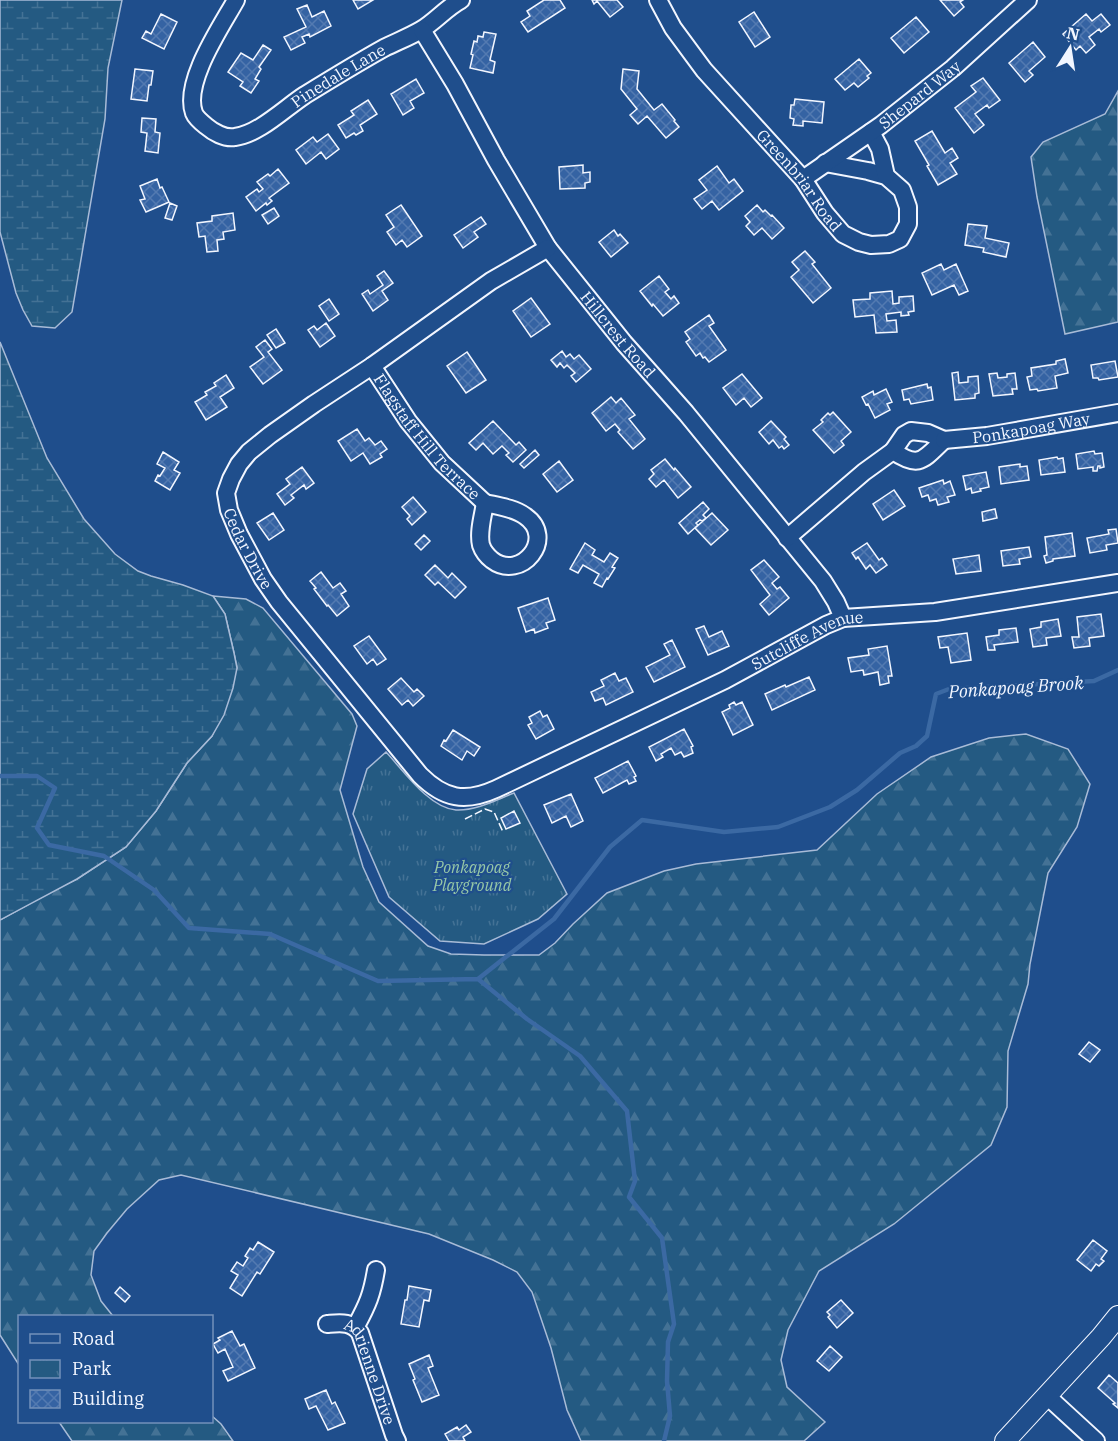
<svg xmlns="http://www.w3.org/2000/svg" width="1118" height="1441" font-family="'IBM Plex Serif',serif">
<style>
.forest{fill:url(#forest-firs);stroke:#a8bbd7;stroke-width:1.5}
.wetland{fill:url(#wetland-marsh);stroke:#a8bbd7;stroke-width:1.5}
.park{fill:url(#park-tufts);stroke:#a8bbd7;stroke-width:1.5}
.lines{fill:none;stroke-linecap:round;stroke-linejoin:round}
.stream{stroke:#3b69a3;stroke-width:4.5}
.building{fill:url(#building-cross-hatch);stroke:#f2f6ff;stroke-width:1.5}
.minor-casing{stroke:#f2f6ff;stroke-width:20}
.major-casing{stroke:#f2f6ff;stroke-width:22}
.minor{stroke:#1f4e8c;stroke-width:16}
.major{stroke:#1f4e8c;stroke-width:20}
.fence{stroke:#f2f6ff;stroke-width:1.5;stroke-dasharray:8 3;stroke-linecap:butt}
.labels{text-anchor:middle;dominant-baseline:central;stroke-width:4.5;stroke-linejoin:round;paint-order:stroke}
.street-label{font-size:16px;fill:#f2f6ff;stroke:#1f4e8c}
.park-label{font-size:16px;font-style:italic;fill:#97c8a6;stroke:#1f4e8c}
.water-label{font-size:18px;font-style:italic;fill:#f2f6ff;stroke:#1f4e8c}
</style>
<defs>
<pattern id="forest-firs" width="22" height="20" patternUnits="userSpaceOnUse" patternTransform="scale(1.5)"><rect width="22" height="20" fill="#245a82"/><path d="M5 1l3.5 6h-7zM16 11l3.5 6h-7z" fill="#447295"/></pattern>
<pattern id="wetland-marsh" width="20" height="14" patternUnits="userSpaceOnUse" patternTransform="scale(1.5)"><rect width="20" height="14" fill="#245a82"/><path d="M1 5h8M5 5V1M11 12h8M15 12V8" fill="none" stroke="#447295"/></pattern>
<pattern id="park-tufts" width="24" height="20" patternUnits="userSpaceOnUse" patternTransform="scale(1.5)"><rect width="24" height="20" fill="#245a82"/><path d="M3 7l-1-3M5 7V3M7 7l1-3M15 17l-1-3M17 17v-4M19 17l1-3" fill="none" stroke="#447295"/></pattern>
<pattern id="building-cross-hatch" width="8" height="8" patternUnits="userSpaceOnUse" patternTransform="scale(1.5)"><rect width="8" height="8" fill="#3563a3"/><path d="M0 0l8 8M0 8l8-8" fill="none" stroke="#537ab1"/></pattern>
</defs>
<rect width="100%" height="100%" fill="#1f4e8c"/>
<path class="forest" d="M1118,91V322L1065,334L1037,197L1031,157L1043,142L1105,114Z
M213,596L246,599L263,608L352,714L357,726L340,790L363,867L379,902L428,946L451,954L484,955H539L555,943L573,924L607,893L664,871L696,864L817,850L877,794L931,757L989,738L1026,734L1068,749L1090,784L1077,827L1048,873L1030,964L1028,984L1008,1051L1007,1107L991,1145L894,1224L819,1271L788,1330L781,1360L787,1387L825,1422L804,1441H581L567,1410L551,1348L532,1292L517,1272L493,1260L429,1234L181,1175L159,1180L127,1209L107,1233L94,1251L91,1275L101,1301L113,1316H20L19,1365L0,1335V920L56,889L77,879L126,847L156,811L187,763L212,736L237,668L234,653L225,614Z
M212,1416L221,1424L233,1441H72L59,1422H212Z"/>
<path class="wetland" d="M0,0H122L108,68L105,119L72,312L55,328L32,326L23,310L16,293L0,232Z
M0,342L47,458L84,519L115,554L138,571L151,576L183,585L213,596L225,614L234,653L237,668L233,688L224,715L212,736L187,763L156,811L126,847L77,879L0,920Z"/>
<path class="park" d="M386,752C403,770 429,808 456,810C476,811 496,800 514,793L567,894L538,919L484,944L440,941L389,897L353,814L367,769Z"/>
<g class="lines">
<path class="stream" d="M0,776H37L55,788L37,828L49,845L104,856L154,890L189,928L270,934L378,981L478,979L554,919L610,847L642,820L724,832L778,827L830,807L857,790L900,753L916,746L927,736L936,694L949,689L1094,681L1118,670
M478,979L527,1019L580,1056L627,1111L635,1181L629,1197L662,1238L674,1324L668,1342L667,1381L670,1416L664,1441"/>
</g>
<path class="building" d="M353,0H373L358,9Z
M544,0H560L565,8L528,32L521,22L530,16L527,11Z
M592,0H617L623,7L610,17L597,1L594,4Z
M940,0H963L960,2L964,7L954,16Z
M307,5L312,17L324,11L331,26L310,37L309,34L302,37L305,43L291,50L284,37L306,27L297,9Z
M754,12L770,37L755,47L739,22Z
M161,14L177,22L164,49L142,38L146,31L151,34Z
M1086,14L1092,21L1101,14L1110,25L1101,32L1099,29L1089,37L1095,45L1086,53L1080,46L1076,50L1063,34Z
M916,17L929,32L904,53L891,38Z
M484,32L496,34L490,60L495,62L493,73L470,68L473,55L471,54L474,41L477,42L478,36L483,37Z
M1033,42L1045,57L1029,71L1033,75L1025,82L1009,63Z
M263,45L271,50L259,67L261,69L255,79L259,81L251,93L240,86L243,82L228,72L241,53L253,60Z
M859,59L871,73L867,76L869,78L858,87L854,83L845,90L835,79Z
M135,69L153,71L151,85H149L147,101L131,99Z
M623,69L639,71L637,89L654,110L662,104L675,120L674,121L679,127L666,138L647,116L638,124L630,115L637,109L621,89Z
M983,78L1000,100L989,108L987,105L975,114L984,125L974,133L955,108L976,92L971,86Z
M416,79L424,93L410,101L414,108L403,115L391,94Z
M795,99L824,102L822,123L803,121V126L793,125L794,119L790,118L791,105H794Z
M368,100L377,114L360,125L363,131L356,135L354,133L346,138L338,125L354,115L351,111Z
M142,118L156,119L155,132L160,133L158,153L145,151L147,133L141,132Z
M932,131L945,153L952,148L958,158L950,163L957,174L938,185L927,166L929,165L915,141Z
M328,134L339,149L326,159L321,152L306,164L296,150L313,137L317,142Z
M583,165V173L590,172V182L585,183V188L560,189L559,167Z
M717,166L729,183L734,179L743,191L719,210L712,201L702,209L694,199L707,190L699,180Z
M278,169L289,183L269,198L272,201L267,205L266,203L256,211L246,197L257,189L259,192L263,189L257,182L268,174L270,176Z
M157,179L160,188L162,187L169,202L146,212L140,200L145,199L140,186Z
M170,203L177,206L172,220L165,218Z
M401,205L422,236L407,247L402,240L396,245L387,232L394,227L386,215Z
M757,205L763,212L765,210L771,216L772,215L784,228L772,239L762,228L754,235L746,226L750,222L745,216Z
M274,208L279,216L268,224L262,215Z
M233,213L235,230L223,232L224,239L217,240L218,251L207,252L205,236L199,237L197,223L212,221V216Z
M481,217L486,224L474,232L478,237L463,248L454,235Z
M968,224L987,226L985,238L1009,243L1006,257L983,252L984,248L965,245Z
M614,230L618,236L620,234L628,243L611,257L599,242Z
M805,251L815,262L812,264L831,288L813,303L791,277L799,270L792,262Z
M941,264L944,270L956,264L968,291L959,295L954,285L932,295L922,273Z
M384,271L393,283L382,291L388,300L373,311L362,294L368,290L370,294L383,285L377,276Z
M659,276L669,289L665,292L671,299L674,296L679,303L663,316L653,304L652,306L640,291Z
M892,291L893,304L899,303V297L913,296L914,311L908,312L909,315L901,316V312L886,314L887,321L896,320L897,332L876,333L874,315L855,317L853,300L870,299V293Z
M531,298L550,324L531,337L513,311Z
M329,299L339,314L329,321L319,306Z
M709,315L714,323L709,326L726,350L709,362L705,357L703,358L700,353L696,356L686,342L690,339L685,332Z
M326,323L335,336L320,347L308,330L314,326L317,330Z
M276,329L285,343L276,348L267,335Z
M265,340L272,349L268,352L282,370L263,384L250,367L264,357L256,347Z
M562,351L566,357L570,354L574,359L579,355L591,369L576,382L571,376L575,373L567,365L564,368L560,363L557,367L551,360Z
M467,352L486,380L466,393L447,366Z
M1065,359L1068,373L1055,376L1057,388L1038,391L1037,389L1030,390L1027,377L1032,376L1031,368L1056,364V361Z
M1115,361L1118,377L1099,380L1098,378H1093L1091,365Z
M958,372L959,383L968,382V377L978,376L979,393L975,394V398L955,400L952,373Z
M997,373L998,378L1007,377V374L1015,373L1017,389H1012L1013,394L993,396L989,374Z
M742,374L762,398L751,407L744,398L736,405L723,388Z
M226,375L234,388L220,397L227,407L206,420L195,402L207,395L205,392L216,386L214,383Z
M927,384L928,388L931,387L933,400L911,404L909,399L904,400L902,390Z
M886,389L892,402L887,404L890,410L875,418L868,404L866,405L862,397L873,391L874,395Z
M611,397L616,403L621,398L635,415L629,419L645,439L633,449L618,432L620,430L615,424L606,431L592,413Z
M833,412L851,432L841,441L844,445L834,453L813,430L823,422L821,420L828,413L830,415Z
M493,421L516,445L519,442L526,450L513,462L506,455L509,453L502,446L493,454L483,443L476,450L469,443Z
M771,421L786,437L784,439L789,445L784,449L782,446L779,448L773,440L769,444L759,432Z
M357,429L365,441L369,438L375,445L381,441L387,449L380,454L382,457L370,464L363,453L351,461L338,441Z
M535,450L539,455L524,468L520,464Z
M1094,451L1095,454L1102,453L1104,467L1100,468V466H1098L1097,471H1093V467L1078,469L1076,454Z
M163,452L179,462L174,470L180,473L170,490L155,481L158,475L160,476L165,468L157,464Z
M1057,457L1058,459L1063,458L1065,472L1041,475L1039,460Z
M665,459L674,470L675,468L691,487L678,498L664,480L656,487L649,479L654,474L651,470Z
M559,461L573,480L557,492L543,474Z
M1020,464V467L1027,466L1029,480L1001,484L999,467Z
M302,467L314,483L306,489L304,485L291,495L294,498L285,505L277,494L290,484L286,479Z
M986,472L989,487L980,489L981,491L972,493L971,488L966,490L963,476Z
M943,480L944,484L950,481L955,495L947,497L949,502L938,505L936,499L930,501L928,495L922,497L919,488Z
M894,490L905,506L883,520L873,504Z
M413,497L426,512L412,525L407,519L410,516L402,507Z
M703,502L709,509L703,515L706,518L702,521L700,520L696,523L698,525L688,534L679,523Z
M995,509L997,518L983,521L982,512Z
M273,513L284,530L269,540L257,523Z
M712,513L728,530L711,545L695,528Z
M1116,529L1118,543L1106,545L1107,550L1090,553L1087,538L1109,534L1108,530Z
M1072,533L1075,556L1053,559V561L1046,563L1044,556L1047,555L1045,537Z
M424,535L430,541L421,550L415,544Z
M585,543L595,550L592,555L604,562L610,553L618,558L612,567L615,568L608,579L607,578L602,587L594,583L599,574L583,565L578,573L570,569Z
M867,543L879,560L882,558L887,565L876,573L870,565L866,569L858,557L856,559L852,553Z
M1029,547L1031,557L1019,559L1020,564L1003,566L1001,551Z
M979,555L981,571L956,574L953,559Z
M764,560L779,577L772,583L777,589L780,587L789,598L769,615L760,604L770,595L751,570Z
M435,565L448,578L452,573L466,587L455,598L438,582L435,585L425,575Z
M321,572L333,588L340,583L346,591L341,594L349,606L337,616L328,605L327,606L314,589L316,588L310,581Z
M548,598L555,620L546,623L548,628L535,633L534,629L526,632L518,608Z
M1101,614L1104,636L1089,638L1090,646L1074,648L1072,637H1079L1077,617Z
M1058,619L1061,636L1046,638L1047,645L1033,647L1030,629L1041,627V622Z
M704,626L709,637L722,631L729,646L708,655L696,629Z
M1016,628L1018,642L994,645L995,650H988L986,637L999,635V630Z
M967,633L971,660L951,663L948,647L940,648L938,637Z
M369,636L386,659L377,665L373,659L367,664L354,646Z
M672,640L685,667L654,682L646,667L670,655L664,644Z
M887,646L892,676H888L889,683L880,685L878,672L864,675L863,670L851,672L848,658L869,655L868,649Z
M615,673L619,681L626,678L633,692L606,705L603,698L595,701L591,692L604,686L601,680Z
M809,677L815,690L772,710L765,694L785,685L786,687Z
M401,678L414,692L417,689L424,696L413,706L408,700L402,705L388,689Z
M734,702L736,705L742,702L753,725L733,735L722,712L730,708L729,705Z
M540,711L543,717L547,715L554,729L536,739L528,725L532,723L529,717Z
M684,729L693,746L691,747L693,753L684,757L681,752L675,755L671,748L661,754L663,757L656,761L649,747Z
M453,730L480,747L474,756L467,751L462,760L441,746L444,740L446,741Z
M628,761L636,776L634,777L636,781L629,784L627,780L603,793L595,778Z
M571,794L583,821L571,827L566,816L552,823L544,805Z
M514,811L520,823L506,829L501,818Z
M1089,1042L1100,1050L1090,1062L1079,1054Z
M1093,1240L1107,1251L1101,1259L1104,1261L1099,1266L1096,1264L1091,1271L1077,1260Z
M258,1242L274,1252L260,1274L257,1272L242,1296L230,1288L238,1275L231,1271L237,1262L243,1266L248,1258L245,1256L250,1248L253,1250Z
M409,1286L431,1290L429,1301L424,1300L419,1327L401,1324L405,1300H407Z
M120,1287L130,1296L125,1302L115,1293Z
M841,1300L853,1313L837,1328L828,1317L830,1315L827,1312Z
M232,1331L240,1346L244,1344L255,1368L228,1381L223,1371L233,1367L225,1349L218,1353L213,1344L220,1340L218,1338Z
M830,1346L842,1357L829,1371L817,1361Z
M429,1355L433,1366L428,1368L439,1395L422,1402L413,1380L415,1379L409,1364Z
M1109,1375L1118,1383V1408L1113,1404L1115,1403L1098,1388Z
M326,1390L332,1404L335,1402L345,1423L328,1430L316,1406L309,1409L305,1399Z
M466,1425L471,1432L463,1437L465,1441H449L445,1434L457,1427L459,1430Z"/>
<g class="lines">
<defs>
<g id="minor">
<path id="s1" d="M236,0C221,27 183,82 194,113C196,118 201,122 206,126C213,132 225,139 235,137C259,134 285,108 305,95C331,79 357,63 384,48C396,42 409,37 421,30C436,21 446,8 461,0"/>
<path id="s2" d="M658,0L673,28L704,70L803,179L825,213L843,234L859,242L871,245L889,244L900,239L908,224V207L902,190L886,176L868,171L825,163"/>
<path id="s3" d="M422,30L455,84L496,160L548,248L624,343L686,413L823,581L836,602L843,618"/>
<path d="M871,132L880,149L886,176"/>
<path id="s4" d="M803,179L881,125L953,68L1028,0"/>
<path id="s5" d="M548,248L491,281L372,366L314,404L270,435L249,452L239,464L231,479L226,493L229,510L239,534L263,579L279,602L420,775C444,799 465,803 496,789L725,680L826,625L843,618L935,612L1118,583"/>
<path id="s6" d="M372,366L408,421L442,463L485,503"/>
<path d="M911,431L928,433L944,440C923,460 919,469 893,451L904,435Z"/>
<path id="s7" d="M944,440L987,436L1118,413"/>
<path d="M485,503C498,506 514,508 525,516C557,538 521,582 492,560C487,556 483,551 481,545C478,532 483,516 485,503Z"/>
<path d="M787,538L864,472L893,451"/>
<path id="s8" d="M327,1324C340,1323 352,1321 360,1333L394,1435L397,1441"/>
<path d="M356,1326C368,1304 372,1294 376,1270"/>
<path d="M1047,1396L1096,1441"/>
</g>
<path id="major" d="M1005,1441L1101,1337L1118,1316"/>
</defs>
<use href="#minor" class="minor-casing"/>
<use href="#major" class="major-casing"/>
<use href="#minor" class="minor"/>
<use href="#major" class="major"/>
<path class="fence" d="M465,819L485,809L494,812L503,832"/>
</g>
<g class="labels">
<g class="street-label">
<text stroke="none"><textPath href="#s1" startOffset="294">Pinedale Lane</textPath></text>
<text stroke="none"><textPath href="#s4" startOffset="144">Shepard Way</textPath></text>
<text stroke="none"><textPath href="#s2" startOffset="230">Greenbriar Road</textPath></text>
<text stroke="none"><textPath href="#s3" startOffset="363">Hillcrest Road</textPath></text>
<text stroke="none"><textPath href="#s7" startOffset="88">Ponkapoag Way</textPath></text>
<text stroke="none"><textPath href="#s6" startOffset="90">Flagstaff Hill Terrace</textPath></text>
<text stroke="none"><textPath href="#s5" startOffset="470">Cedar Drive</textPath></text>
<text stroke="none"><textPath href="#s5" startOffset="1185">Sutcliffe Avenue</textPath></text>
<text stroke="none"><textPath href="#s8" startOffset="75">Adrienne Drive</textPath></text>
</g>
<g class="park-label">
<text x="472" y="867">Ponkapoag<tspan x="472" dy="18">Playground</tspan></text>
</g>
<g class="water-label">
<text transform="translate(1016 687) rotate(-4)">Ponkapoag Brook</text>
</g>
</g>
<rect x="18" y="1315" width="195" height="108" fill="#1f4e8c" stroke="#7391ba" stroke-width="1.5"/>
<rect x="30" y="1334" width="30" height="9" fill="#1f4e8c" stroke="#7391ba" stroke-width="1.5"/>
<text x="72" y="1345" font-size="18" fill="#f2f6ff">Road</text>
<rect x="30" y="1360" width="30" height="18" fill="url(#park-tufts)" stroke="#7391ba" stroke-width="1.5"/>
<text x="72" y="1375" font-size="18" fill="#f2f6ff">Park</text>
<rect x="30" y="1390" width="30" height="18" fill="url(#building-cross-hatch)" stroke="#7391ba" stroke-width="1.5"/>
<text x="72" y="1405" font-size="18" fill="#f2f6ff">Building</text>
<g transform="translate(1070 48) rotate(12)" stroke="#1f4e8c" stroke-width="4.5" paint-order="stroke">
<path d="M0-4.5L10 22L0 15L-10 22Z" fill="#f2f6ff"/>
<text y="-9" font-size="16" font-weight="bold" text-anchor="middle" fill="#f2f6ff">N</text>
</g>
</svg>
